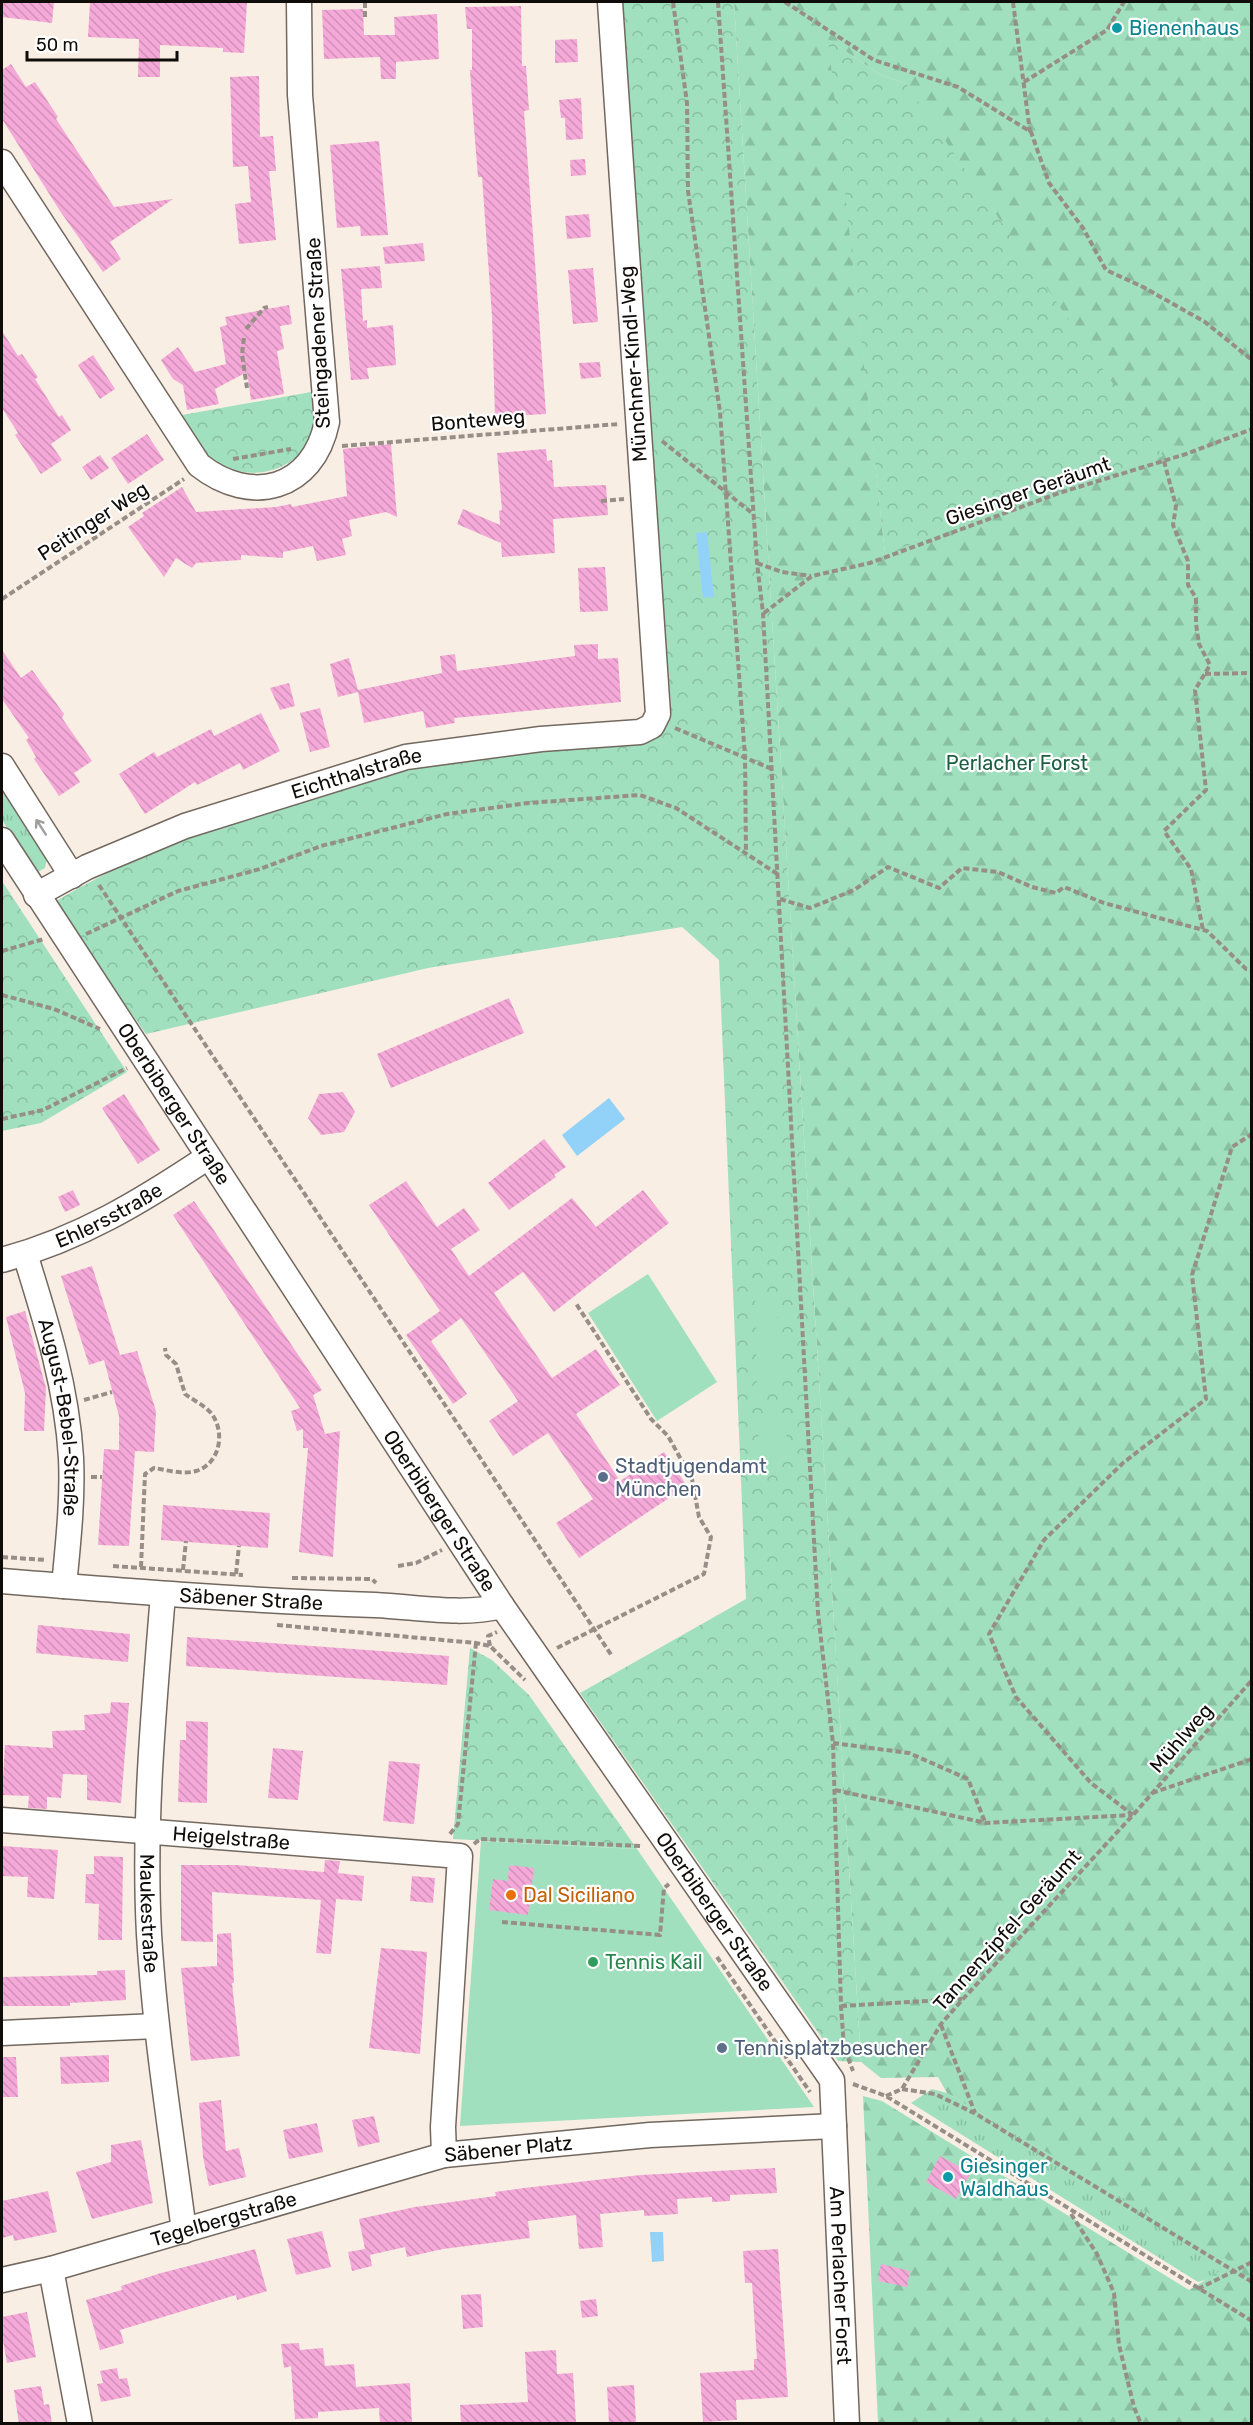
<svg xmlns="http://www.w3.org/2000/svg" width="1253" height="2425" font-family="Rubik,sans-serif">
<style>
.grass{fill:url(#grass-tufts)}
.forest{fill:url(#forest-firs);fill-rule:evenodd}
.park{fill:url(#park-crowns)}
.garden{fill:#a0e0be}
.water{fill:#92d2f9}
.building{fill:url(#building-back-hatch)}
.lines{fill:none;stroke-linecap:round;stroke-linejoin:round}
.minor-casing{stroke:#72685f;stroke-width:27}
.path{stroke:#978f87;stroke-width:4;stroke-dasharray:6 3;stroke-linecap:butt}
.minor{stroke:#fff;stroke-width:24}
.oneway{stroke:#9f9e9d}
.culture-dot{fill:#0f9aa8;stroke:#fff;stroke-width:2}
.service-dot{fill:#5c6f8a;stroke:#fff;stroke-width:2}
.food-dot{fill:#e8710a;stroke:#fff;stroke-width:2}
.leisure-dot{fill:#2e9e5b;stroke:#fff;stroke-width:2}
.labels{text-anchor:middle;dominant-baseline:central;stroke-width:4.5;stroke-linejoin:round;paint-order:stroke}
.culture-label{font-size:20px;fill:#0d838f;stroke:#fff;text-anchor:start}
.street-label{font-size:20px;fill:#100c09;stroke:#fff}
.park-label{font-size:20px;fill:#1d5f43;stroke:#fff}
.service-label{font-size:20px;fill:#4e5e75;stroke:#fff;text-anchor:start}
.food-label{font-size:20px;fill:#c56008;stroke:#fff;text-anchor:start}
.leisure-label{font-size:20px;fill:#27864d;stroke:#fff;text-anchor:start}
</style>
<defs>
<pattern id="grass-tufts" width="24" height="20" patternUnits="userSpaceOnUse" patternTransform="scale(1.5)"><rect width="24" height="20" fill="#a0e0be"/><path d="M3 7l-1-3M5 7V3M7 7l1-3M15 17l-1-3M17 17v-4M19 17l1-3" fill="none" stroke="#89bfa2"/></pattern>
<pattern id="forest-firs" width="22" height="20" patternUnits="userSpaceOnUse" patternTransform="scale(1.5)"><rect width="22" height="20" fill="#a0e0be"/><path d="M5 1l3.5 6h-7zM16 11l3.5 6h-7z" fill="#89bfa2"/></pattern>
<pattern id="park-crowns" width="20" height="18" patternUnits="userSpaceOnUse" patternTransform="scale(1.5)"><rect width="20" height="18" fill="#a0e0be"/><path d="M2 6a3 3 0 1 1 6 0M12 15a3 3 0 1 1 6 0" fill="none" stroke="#89bfa2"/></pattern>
<pattern id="building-back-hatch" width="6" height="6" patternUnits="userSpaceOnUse" patternTransform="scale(1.5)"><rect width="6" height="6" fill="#f5a9d8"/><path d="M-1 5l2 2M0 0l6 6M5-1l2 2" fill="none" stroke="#d190b8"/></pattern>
</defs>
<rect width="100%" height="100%" fill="#f9eee3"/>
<path class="grass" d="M2,785L47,858L45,868L36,873L2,820Z
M932,2089L947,2093L1234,2263L1222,2275L1198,2282L911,2103Z"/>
<path class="forest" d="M734,2H1251V2423H878L863,2096L882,2101L1189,2290L1233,2263L947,2093L938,2077L881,2078L861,2062ZM829,40L879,74L906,84L885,553Z"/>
<path class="park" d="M618,2H734L861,2062L838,2061L580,1693L746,1599L719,960L682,927L428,968L146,1034L53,903C162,838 286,794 410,770C452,762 497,754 540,749C582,745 632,755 667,727L671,706Z
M828,39L879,74L906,84L1163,456L885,554Z
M311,392C312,403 315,419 313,429C301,474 244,486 210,457C197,446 190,430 182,415Z
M2,881L127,1072L41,1123L2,1131Z
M470,1648L492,1660L529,1695L637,1849L453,1839Z"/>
<path class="garden" d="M648,1274L717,1382L657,1421L588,1313Z
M755,1296H777L779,1392L757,1393Z
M786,1414L787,1462L759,1463L758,1416Z
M481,1841L637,1849L814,2107L460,2126Z"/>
<path class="water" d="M707,532L714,597L703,598L696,533Z
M609,1098L625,1119L577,1156L562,1135Z
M650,2232H663L664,2261L652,2262Z"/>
<path class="building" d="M2,2H54L52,23L2,17Z
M90,2H247L244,53L223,52V48L160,45V77H138L139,39L88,37Z
M521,6L522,66H526L529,110L524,111L546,414L495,417L492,316L482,177H478L473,115L470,70H472V29H467L465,7Z
M363,9L364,35H395L394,17L437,14L439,59L396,62V79H381L380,57L324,59L322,10Z
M577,39L578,62L555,63V40Z
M11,64L26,87L35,82L58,117L56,119L114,207L173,199L110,242L121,259L103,272L60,211L2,119V70Z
M259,76L260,137L273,136L276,171H269L276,240L239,244L235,204L251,202L248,166L233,167L230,77Z
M581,98L583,139L566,140L565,118H561L559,100Z
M379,141L388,235L361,236L360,226L337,228L330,145Z
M585,159L586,175L571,176L570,160Z
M589,214L591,237L567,239L565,216Z
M423,243L425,261L385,264L383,247Z
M380,266L382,288L361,289L363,321L367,320V328L393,325L396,365L367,368L369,379L351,380L341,269Z
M593,268L598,322L573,324L568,270Z
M289,305L292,324L280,326L284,349L277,351L284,394L251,400L247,372L215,389L219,404L187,410L183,385L173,379L161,360L178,347L195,372L226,364L220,327L227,325L225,317Z
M2,331L18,356L22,354L38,377L35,379L59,417L62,415L71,430L51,444L62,460L41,474L15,435L18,433L2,408Z
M93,355L115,389L100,399L78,365Z
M600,362L601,377L581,379L579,363Z
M147,434L164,460L128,484L111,458Z
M391,444L397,517L386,512L349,520L352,536L342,539L346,555L317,561L313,546L283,552V558L241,555V560L196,563L192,568L176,558L164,577L128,527L144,516L142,513L182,487L196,512L276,507L291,504L292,507L347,496L343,449Z
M546,449L547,461L552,460L554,487L606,485L608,515L553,519L555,553L502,557L501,543L457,524L463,509L500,525L499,511L502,510L497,453Z
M100,455L109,468L91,480L82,467Z
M605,567L608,611L580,612L578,568Z
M598,644V659L618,658L621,702L454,718L455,723L426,728L423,711L364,723L358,692L338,697L330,664L349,658L358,690L442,673L440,656L455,654L457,671L575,656L574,645Z
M2,650L21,678L32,670L64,714L62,718L92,761L74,773L80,782L59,796L34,759L36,757L26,740L29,738L2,699Z
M289,683L295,706L280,710L270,688Z
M320,708L330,747L310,752L300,713Z
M261,713L280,751L243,770L240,763L197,785L195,782L145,814L119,774L154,752L157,757L211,729L214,736Z
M509,998L524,1033L391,1088L377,1054Z
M343,1092L355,1112L344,1132L321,1135L308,1118L319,1094Z
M124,1094L160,1150L138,1164L102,1108Z
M544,1139L566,1167L554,1175L556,1177L509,1210L488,1183Z
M406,1181L437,1227L464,1208L480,1230L451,1249L469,1276L572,1198L596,1227L643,1190L669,1223L554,1312L523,1272L494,1293L552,1378L596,1349L620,1385L576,1414L620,1481L664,1452L687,1486L579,1558L556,1523L593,1499L548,1433L513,1456L489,1421L518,1401L461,1318L431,1341L467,1394L453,1404L406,1335L440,1311L369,1205Z
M73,1190L80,1205L65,1212L58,1197Z
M194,1201L322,1390L313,1395L325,1434L340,1431L333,1557L299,1552L308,1448H303V1429L297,1431L291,1411L300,1408L173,1215Z
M92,1266L120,1355L137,1351L156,1411L154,1452L135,1451L129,1546L98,1545L104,1449L119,1450V1416L104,1360L89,1365L61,1276Z
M25,1311L46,1388L44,1431H24L25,1393L6,1317Z
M163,1505L270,1513L268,1548L161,1540Z
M38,1625L130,1634L128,1662L36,1653Z
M187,1637L449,1656L447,1685L186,1666Z
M111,1702L129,1703L121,1803L87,1800V1775L63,1774L61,1798L47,1797V1809L28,1808L29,1796L2,1795L5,1745L53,1748L52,1731L85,1730L84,1715L110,1713Z
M186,1721L208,1722L207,1803L178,1802L180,1740H186Z
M273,1748L303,1751L298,1800L268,1798Z
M389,1761L420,1764L414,1824L383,1821Z
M2,1846L58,1850L54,1899L27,1897L28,1877L2,1876Z
M94,1856L123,1857L122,1940H98L99,1904L85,1903L86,1874H94Z
M325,1860L340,1861L338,1873L364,1876L362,1901L336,1899L331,1954L316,1953L321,1900L212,1892L213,1942L181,1941V1865H236L324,1872Z
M509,1865L534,1868L528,1915L489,1910L493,1879L508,1881Z
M412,1876L435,1878L433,1903L410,1901Z
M231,1933L234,1983H232L240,2056L191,2061L181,1968L217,1966V1934Z
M381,1948L427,1952L420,2054L369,2048Z
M125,1970L126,2000L70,2003V2006H2V1977L97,1975V1971Z
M109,2055V2082L61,2084L60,2057Z
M2,2057H16L18,2097H2Z
M221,2100L226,2151L239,2148L246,2177L209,2186L203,2157L199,2103Z
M374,2116L380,2142L358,2147L352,2120Z
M317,2123L323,2152L289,2159L283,2130Z
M141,2140L153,2203L92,2219L76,2172L111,2162V2145Z
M940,2156L971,2173L956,2199L926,2182Z
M775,2168L777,2193L730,2195V2201L712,2202V2197L677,2199L678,2214L644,2216V2210L600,2214L603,2247L579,2249L576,2215L528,2221L530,2238L443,2249L407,2257L405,2247L370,2255L372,2266L352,2271L348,2252L365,2249L359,2219L415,2207L496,2196L495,2192L524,2188L641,2175Z
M48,2191L57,2232L14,2241L13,2235L2,2238V2201Z
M322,2231L331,2267L296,2275L287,2239Z
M255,2249L267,2291L237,2300L236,2295L120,2330L124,2343L100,2350L86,2300L122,2290L121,2286L161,2273Z
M778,2249L788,2397L736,2400L737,2420L703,2422L700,2373L754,2370V2359H757L752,2283H745L743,2251Z
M881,2264L910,2271L907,2287L878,2281Z
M481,2294L483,2327L463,2329L461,2295Z
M596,2299L598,2316L582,2318L580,2301Z
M27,2312L36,2357L7,2363L2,2335V2317Z
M299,2343L300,2350L323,2348L325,2366L354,2364L356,2387L410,2383L412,2424H380L379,2408L318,2412V2418L295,2419L291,2366L284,2368L281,2344Z
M556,2350L557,2374L573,2373L576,2423L461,2424L460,2405L528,2402L525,2352Z
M117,2368L119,2379L127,2378L131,2396L101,2402L97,2384L103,2383L100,2371Z
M634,2385L636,2424H609L607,2387Z
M41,2386L44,2405L49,2404L52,2424H19L14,2390Z"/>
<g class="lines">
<defs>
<g id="minor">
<path d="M2,162L199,465C251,506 313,490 327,422L300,95L299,2"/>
<path d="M2,766L72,876"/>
<path id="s1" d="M2,840L502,1606L832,2080L847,2424"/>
<path id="s2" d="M36,895L87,867L185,826L406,757L541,739L640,732L652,726L658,714L610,2"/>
<path id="s3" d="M25,1254C46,1321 67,1387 71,1458C73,1500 68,1544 64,1586"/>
<path id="s4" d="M2,1260C80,1239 142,1201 208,1157"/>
<path id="s5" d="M2,1581C126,1591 250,1601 375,1605C418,1607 461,1616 502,1606"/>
<path id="s6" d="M163,1594C154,1707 143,1820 149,1934C155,2033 171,2132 184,2231"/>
<path id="s7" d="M2,1820L460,1856L443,2127L444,2155"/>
<path d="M2,2033L156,2026"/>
<path d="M51,2269L80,2424"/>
<path id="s8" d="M2,2280L51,2269L444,2155L650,2135L834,2126"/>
</g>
</defs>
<use href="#minor" class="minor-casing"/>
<path class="path" d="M365,2V17
M673,2L687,103L688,191L720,412L745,757L746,854
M718,2L757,563L763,613L818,1613L833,1743L841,2006L844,2047L853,2071
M785,2L874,60L958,87L1031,132L1049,183L1083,228L1106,270L1143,287L1205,322L1252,360
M1013,2L1030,132
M1024,82L1107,30L1124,2
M246,329L264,308L268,307
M244,338L242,354L247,388
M662,441L752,513
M342,446L619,424
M233,459L291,449
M1164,461L1176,506L1173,525L1188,561V585L1196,598V624L1199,644L1210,665L1195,690L1206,790L1164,831L1191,869L1203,930
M601,501L624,499
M757,563L782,572L811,576
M2,599L184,479
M764,613L812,576L870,563L1059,493L1186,454L1252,429
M1205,674L1252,673
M675,728L772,769
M99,885L612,1656
M780,899L810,908L854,890L888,867L939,888L962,868L998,872L1032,887L1056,893L1064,887L1104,903L1207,931L1246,969L1252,970
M86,934L178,891L260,869L321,846L447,814L528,803L640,795L676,808L779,875
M2,951L44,939
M2,995L54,1009L100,1029
M2,1119L43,1110L127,1068
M84,1400L112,1392
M91,1477H102
M2,1557L46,1560
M113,1566L243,1575
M398,1566L416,1563L442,1550
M141,1567L145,1474L154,1468C167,1470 183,1475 196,1471C220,1464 226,1432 211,1413C204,1405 193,1400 185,1394L176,1364L166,1355L165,1348
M183,1570L186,1541
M236,1574L239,1546
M292,1578L372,1579L376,1583
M277,1625L476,1643L490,1646L525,1680
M490,1646L488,1636L497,1632
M557,1648L704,1574L711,1537L699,1517L692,1479L668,1436L651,1419L575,1302
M833,1743L909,1753L968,1779L985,1822
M835,1790L986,1823L1132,1815
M1152,1793L1252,1759
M1133,1815L1091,1783L1016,1697L989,1634L1044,1540L1123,1463L1206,1399L1192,1275L1232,1147L1252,1134
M450,1834L458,1824L476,1643
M474,1844L480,1839L642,1846
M502,1922L660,1935L664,1888L669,1884
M717,1957L810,2092
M841,2006L962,1999
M941,2025L975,2113
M853,2084L886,2096L1252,2321
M902,2089L935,2094L976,2114L1252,2282
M886,2096L902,2089L941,2024L963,1999L1133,1815L1252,1680
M1071,2214L1097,2254L1114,2293L1119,2345L1134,2407L1141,2424
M1198,2289L1252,2262"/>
<use href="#minor" class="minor"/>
</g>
<defs><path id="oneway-shaft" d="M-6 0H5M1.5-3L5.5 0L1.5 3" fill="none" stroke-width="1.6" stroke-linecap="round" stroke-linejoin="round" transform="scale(1.5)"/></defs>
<use class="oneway" href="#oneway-shaft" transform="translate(41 827) rotate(-123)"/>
<g class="culture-dot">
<circle cx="1117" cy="28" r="6"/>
<circle cx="948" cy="2177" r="6"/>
</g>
<g class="service-dot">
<circle cx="603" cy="1477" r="6"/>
<circle cx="722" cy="2048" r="6"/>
</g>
<circle class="food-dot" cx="511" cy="1895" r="6"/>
<circle class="leisure-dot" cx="593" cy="1962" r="6"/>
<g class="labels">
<g class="culture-label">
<text x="1129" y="28">Bienenhaus</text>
<text x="960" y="2166">Giesinger<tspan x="960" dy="23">Waldhaus</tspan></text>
</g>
<g class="street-label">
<text transform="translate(318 333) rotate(-93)">Steingadener Straße</text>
<text transform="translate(633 364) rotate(-94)">Münchner-Kindl-Weg</text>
<text transform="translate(478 420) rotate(-5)">Bonteweg</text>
<text transform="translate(1028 491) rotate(-19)">Giesinger Geräumt</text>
<text transform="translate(93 521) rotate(-33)">Peitinger Weg</text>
<text stroke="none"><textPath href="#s2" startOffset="344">Eichthalstraße</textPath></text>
<text stroke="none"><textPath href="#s1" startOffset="315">Oberbiberger Straße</textPath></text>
<text stroke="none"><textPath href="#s4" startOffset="116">Ehlersstraße</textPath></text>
<text stroke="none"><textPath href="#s3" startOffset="168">August-Bebel-Straße</textPath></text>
<text stroke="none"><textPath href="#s1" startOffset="801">Oberbiberger Straße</textPath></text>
<text stroke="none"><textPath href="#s5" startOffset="250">Säbener Straße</textPath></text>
<text transform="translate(1181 1738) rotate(-49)">Mühlweg</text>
<text stroke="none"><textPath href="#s7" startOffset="230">Heigelstraße</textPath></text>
<text stroke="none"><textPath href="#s1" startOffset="1287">Oberbiberger Straße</textPath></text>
<text stroke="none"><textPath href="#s6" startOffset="320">Maukestraße</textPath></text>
<text transform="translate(1007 1930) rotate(-48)">Tannenzipfel-Geräumt</text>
<text stroke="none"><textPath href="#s8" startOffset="524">Säbener Platz</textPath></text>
<text stroke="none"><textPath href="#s8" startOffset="230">Tegelbergstraße</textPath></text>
<text stroke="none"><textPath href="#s1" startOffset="1688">Am Perlacher Forst</textPath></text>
</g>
<g class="park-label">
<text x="1017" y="763">Perlacher Forst</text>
</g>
<g class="service-label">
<text x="615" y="1466">Stadtjugendamt<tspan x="615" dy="23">München</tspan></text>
<text x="734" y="2048">Tennisplatzbesucher</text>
</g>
<g class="food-label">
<text x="523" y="1895">Dal Siciliano</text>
</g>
<g class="leisure-label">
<text x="605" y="1962">Tennis Kail</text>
</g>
</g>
<rect width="1253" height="2425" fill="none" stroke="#100c09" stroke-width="6"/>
<path d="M27 51v9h150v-9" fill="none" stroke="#100c09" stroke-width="3"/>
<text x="36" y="51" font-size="18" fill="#100c09" stroke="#ffffff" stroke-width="4.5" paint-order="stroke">50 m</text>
</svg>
